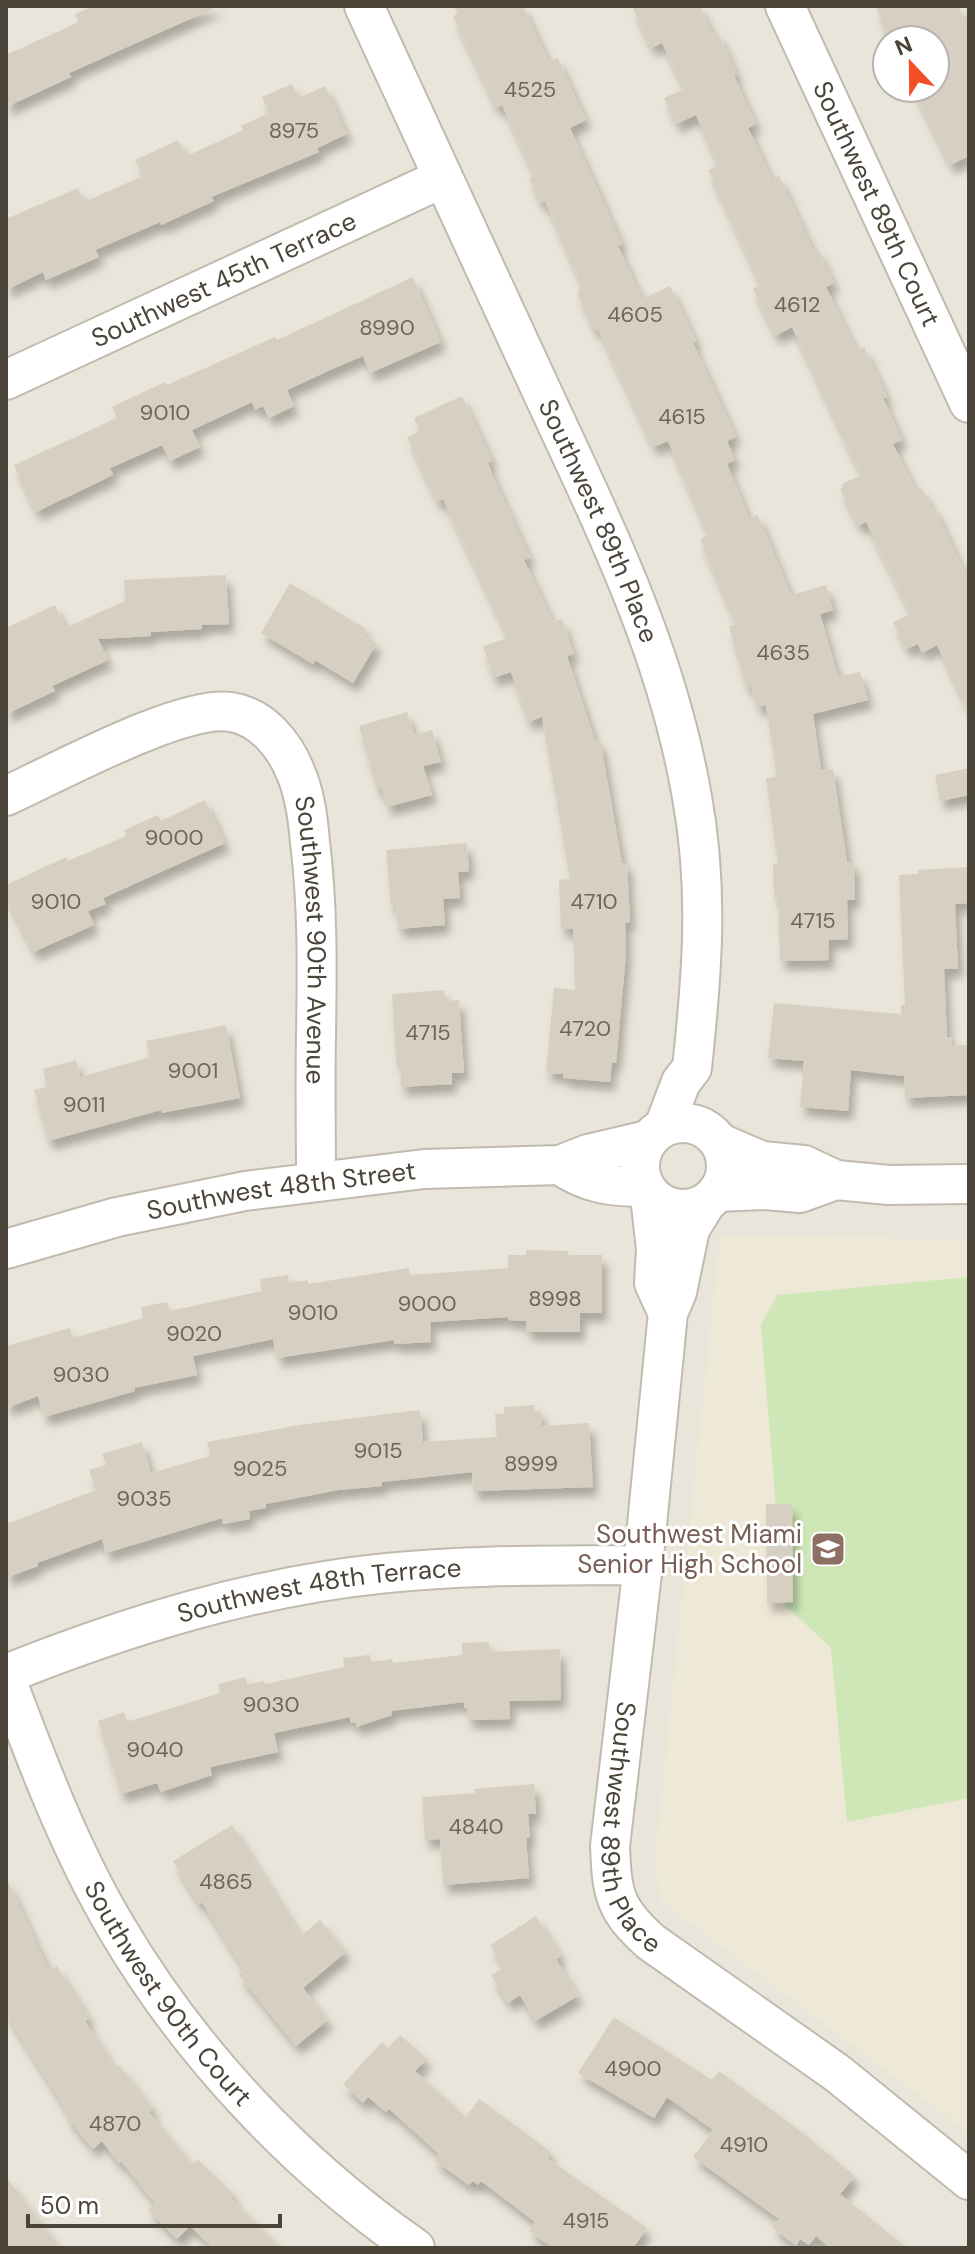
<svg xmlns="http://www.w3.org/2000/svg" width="975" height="2254" font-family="'DM Sans',sans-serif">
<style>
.residential{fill:#e9e5da;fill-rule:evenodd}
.education{fill:#eee8d7}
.green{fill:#cfe7b7}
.building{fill:#d7cfc1;filter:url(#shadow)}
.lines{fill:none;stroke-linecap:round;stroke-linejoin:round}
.minor-casing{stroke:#c1bbae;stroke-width:42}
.minor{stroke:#fff;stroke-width:38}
.labels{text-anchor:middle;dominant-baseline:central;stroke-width:6;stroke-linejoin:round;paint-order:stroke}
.number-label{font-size:22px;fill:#6d675b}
.street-label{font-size:26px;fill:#4a4439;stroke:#fff}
.education-label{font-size:26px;fill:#785e54;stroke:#fff;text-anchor:end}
</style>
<defs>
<filter id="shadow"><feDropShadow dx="5" dy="9" stdDeviation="4" flood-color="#0004"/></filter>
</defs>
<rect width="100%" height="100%" fill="#f5f3ec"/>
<path class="residential" d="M6,6H969V1240L720,1236L948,2115L969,2133V2248H6ZM887,40H935V88H887Z"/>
<path class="education" d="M720,1236L969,1240V2133L660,1900L655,1858Z"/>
<path class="green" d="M969,1277V1798L847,1822L831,1648L784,1604L761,1325L777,1295Z"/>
<path class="building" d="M93,6H219L69,73L71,77L6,107V55L79,22L75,14Z
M454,6H523L549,62L558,58L586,120L570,128L622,244L618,246L642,299L670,286L696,341L693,343L736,437L727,441L735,460L727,464L749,518L758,515L791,595L826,585L833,610L820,614L838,677L860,672L868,700L813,714L821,770L833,769L847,862H854L855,900H847L848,939L829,940V960L780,961L778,897L774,898L773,864H778L766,778L777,777L766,705L757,707L751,686L746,687L729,626L736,624L700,539L708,535L668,441L653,447L598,329L594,330L577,292L580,291L579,287L582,286L545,201L540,203L529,178L534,175L502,105L496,108L453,16L458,14Z
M632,6H700L713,35L718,33L737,74L734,76L756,124L748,128L772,179L779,176L813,250L817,248L834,283L826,287L856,350L864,347L887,397L883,398L902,440L893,444L916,491L922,488L931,508L934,507L969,582V713L937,645L922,653L918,644L906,649L893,622L911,614L866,522L858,526L840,489L843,488L842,484L861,475L792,327L775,336L753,289L761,285L708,170L717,166V162L696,115L676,124L664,98L684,89L662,43L651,48Z
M876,6H958L969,30V156L950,165L912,88H935V40H889Z
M292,84L299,98L325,86L347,134L317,148L319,152L211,197L214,201L161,225L160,222L95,250L99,257L46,280L43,272L6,290V219L78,188L84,202L143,176L135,160L178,140L187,156L243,130L241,126L269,113L262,97Z
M413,277L441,342L370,373L363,356L330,370L287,390L294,406L269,418L263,406L255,410L252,402L192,430L200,447L170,461L162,445L110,468L113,475L36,512L14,465L117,418L112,407L165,382L167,385L275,337L277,340Z
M462,396L492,461L488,463L494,479L530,558L524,560L553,622L562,619L574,654L567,656L595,741L600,740L622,863H627L630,922L625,923L626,954L616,1063L612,1062L610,1082L563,1078L564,1074L546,1073L554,988L575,990L573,929H561L559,880L570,879L542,717L528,722L511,672L493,678L483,646L508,638L443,499L437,502L407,437L420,431L414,418Z
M226,575L229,624L202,625V629L151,632V636L98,639L108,660L52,686L55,691L6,714V628L55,605L65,628L125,601L124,580Z
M290,583L366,629L363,635L377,643L353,683L315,660L313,664L261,633Z
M407,712L414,735L432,730L441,762L423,766L432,795L387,807L382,788L377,789L359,726Z
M969,768V795L940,801L935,775Z
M205,800L225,843L103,898L106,904L88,911L94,925L33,952L6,898V885L66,857L68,861L126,836L124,830L158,815L161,821Z
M467,843L469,871L458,872L460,898L443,899L445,925L398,929L396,906L391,907L386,850Z
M969,867V903L955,904L958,969H944L947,1037H951L952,1046L969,1045V1095L905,1098L904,1076L851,1070L848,1111L800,1107L804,1061L768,1058L774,1003L901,1014V1005H905L899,875L918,874V870Z
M444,990L445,1001L459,1000L464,1073H452V1084L401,1087L400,1062H396L392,994Z
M226,1025L240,1098L161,1113V1110L48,1141L34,1090L47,1087L43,1069L76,1060L80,1077L150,1057L146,1041Z
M526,1250L568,1251V1255H602V1313H580V1332H526V1321L508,1320V1317L430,1322L431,1342L394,1344V1340L277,1358L273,1339L269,1340L193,1356L197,1375L134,1388L135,1391L44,1417L38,1396L6,1408V1346L70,1328L73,1338L143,1318L141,1307L167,1302L170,1311L262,1291L260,1279L288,1275L289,1283L308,1280V1284L409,1268L410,1275L508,1268V1255H526Z
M534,1405V1412L541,1411L542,1426L589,1423L593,1487L473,1491L472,1472L382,1482V1486L338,1490L266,1504V1508L249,1511L250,1519L223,1524L222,1518L106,1553L102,1539L37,1563L38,1566L6,1578V1524L96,1490L89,1470L106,1465L102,1454L142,1442L151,1473L210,1456L207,1442L299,1425L420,1410L423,1442L497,1437L495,1414H504V1407Z
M766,1504H792L793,1602L767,1603Z
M489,1642L490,1652L560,1649L561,1700L509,1701L510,1719L468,1720L467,1708H464V1702L391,1711L392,1715L356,1727V1722L351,1723L350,1717L274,1733L278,1752L210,1767L212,1775L161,1792L157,1783L121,1794L98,1721L124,1712L127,1722L220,1693L218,1684L246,1677L247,1685L264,1681L265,1684L344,1667L343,1658L370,1655L371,1662L392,1659L393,1663L462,1655V1643Z
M534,1784L536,1814H528L530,1838H526L529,1878L443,1885L440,1839L425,1840L422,1797L475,1793L474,1789Z
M232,1825L301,1936L320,1920L346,1952L303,1988L328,2020L296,2046L239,1975L244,1970L202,1902L199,1904L173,1861Z
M6,1877L49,1971L57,1966L89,2018L85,2021L115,2068L119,2065L153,2108L149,2112L192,2165L198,2160L234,2195L231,2198L281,2248H213L190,2226L177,2239L148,2210L155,2203L121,2161L119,2163L102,2141L93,2149L65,2115L68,2113L6,2014Z
M536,1916L561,1956L556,1959L578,1996L535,2021L520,1995L508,2003L491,1975L504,1967L490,1945Z
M614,2017L712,2080L719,2071L796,2128L855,2176L840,2194L907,2248H830L816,2236L809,2245L800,2239L796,2246L772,2227L779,2219L693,2157L713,2130L667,2097L654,2118L578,2073Z
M400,2035L427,2059L415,2071L466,2117L479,2099L551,2152L547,2158L647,2228L633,2248H553L529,2231L535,2222L481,2181L478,2185L473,2181L469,2185L434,2160L439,2154L389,2109L386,2112L368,2097L363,2103L343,2084L382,2042L388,2048Z
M6,2177L60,2248H6Z"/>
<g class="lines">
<defs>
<g id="minor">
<path id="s1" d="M364,6C424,136 484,266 544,396C605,528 667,652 692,797C709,890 702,975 692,1068L681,1082L664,1127"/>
<path id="s2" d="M785,6L969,403"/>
<path id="s3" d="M6,380L443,178"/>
<path id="s4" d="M6,796C55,774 182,704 231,712C262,717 284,744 295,771C305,793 308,819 310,842C318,907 317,970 316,1036C315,1084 316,1133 316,1181"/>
<circle cx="683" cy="1166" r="43"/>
<path d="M720,1143L762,1161L804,1165L836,1180L889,1185L969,1184"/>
<path d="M560,1165C586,1184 613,1187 645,1187"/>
<path d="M717,1192L765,1190L800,1193L836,1180"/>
<path d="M650,1196L656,1249L654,1283L665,1307"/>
<path id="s5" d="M706,1203L690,1229L677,1292L668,1313L643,1565L610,1846C612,1894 614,1909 651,1942L837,2073L969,2180"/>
<path id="s6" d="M6,1249L117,1217L245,1191L424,1169L560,1165L588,1154L648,1140"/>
<path id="s7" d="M6,1674C129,1625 255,1586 387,1573C472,1564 558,1566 643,1565"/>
<path id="s8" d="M6,1679C38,1764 70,1849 116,1927C190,2053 296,2165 415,2248"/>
</g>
</defs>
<use href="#minor" class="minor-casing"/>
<use href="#minor" class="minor"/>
</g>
<defs>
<symbol id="school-square" viewBox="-11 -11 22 22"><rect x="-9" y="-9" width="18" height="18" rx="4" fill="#8d6e63" stroke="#fff"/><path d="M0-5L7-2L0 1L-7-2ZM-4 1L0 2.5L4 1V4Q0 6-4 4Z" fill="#fff"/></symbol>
</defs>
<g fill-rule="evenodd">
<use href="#school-square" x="808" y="1529" width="40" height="40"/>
</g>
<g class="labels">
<g class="number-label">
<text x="530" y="89">4525</text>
<text x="294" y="130">8975</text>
<text x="797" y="304">4612</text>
<text x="635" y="314">4605</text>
<text x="387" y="327">8990</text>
<text x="165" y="412">9010</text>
<text x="682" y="416">4615</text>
<text x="783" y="652">4635</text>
<text x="174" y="837">9000</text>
<text x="56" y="901">9010</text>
<text x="594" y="901">4710</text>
<text x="813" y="920">4715</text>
<text x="585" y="1028">4720</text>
<text x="428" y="1032">4715</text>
<text x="193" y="1070">9001</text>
<text x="84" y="1104">9011</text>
<text x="555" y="1298">8998</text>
<text x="427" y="1303">9000</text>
<text x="313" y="1312">9010</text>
<text x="194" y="1333">9020</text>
<text x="81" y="1374">9030</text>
<text x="378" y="1450">9015</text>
<text x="531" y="1463">8999</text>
<text x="260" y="1468">9025</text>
<text x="144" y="1498">9035</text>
<text x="271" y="1704">9030</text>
<text x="155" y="1749">9040</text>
<text x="476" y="1826">4840</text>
<text x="226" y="1881">4865</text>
<text x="633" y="2068">4900</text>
<text x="115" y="2123">4870</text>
<text x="744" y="2144">4910</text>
<text x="586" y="2220">4915</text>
</g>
<g class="street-label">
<text stroke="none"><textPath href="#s2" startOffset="218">Southwest 89th Court</textPath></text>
<text stroke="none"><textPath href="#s3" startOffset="240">Southwest 45th Terrace</textPath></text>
<text stroke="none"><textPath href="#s1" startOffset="566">Southwest 89th Place</textPath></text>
<text stroke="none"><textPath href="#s4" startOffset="504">Southwest 90th Avenue</textPath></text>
<text stroke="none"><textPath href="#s6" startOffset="282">Southwest 48th Street</textPath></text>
<text stroke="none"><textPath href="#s7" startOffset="326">Southwest 48th Terrace</textPath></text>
<text stroke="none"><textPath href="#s5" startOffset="640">Southwest 89th Place</textPath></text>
<text stroke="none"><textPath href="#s8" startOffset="356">Southwest 90th Court</textPath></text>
</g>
<g class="education-label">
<text x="802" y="1534">Southwest Miami<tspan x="802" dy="30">Senior High School</tspan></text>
</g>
</g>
<rect width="975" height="2254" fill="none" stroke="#4a4439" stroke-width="16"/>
<g transform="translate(911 64) rotate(338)"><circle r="38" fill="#ffffff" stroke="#b7b4b0" stroke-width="2"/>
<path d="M0-6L14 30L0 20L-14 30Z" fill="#f24f26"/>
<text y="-12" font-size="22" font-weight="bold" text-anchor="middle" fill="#4a4439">N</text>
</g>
<path d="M28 2214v12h252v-12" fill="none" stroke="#4a4439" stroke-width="4"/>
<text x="40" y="2214" font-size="24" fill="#4a4439" stroke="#ffffff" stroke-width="6" paint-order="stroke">50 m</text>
</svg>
